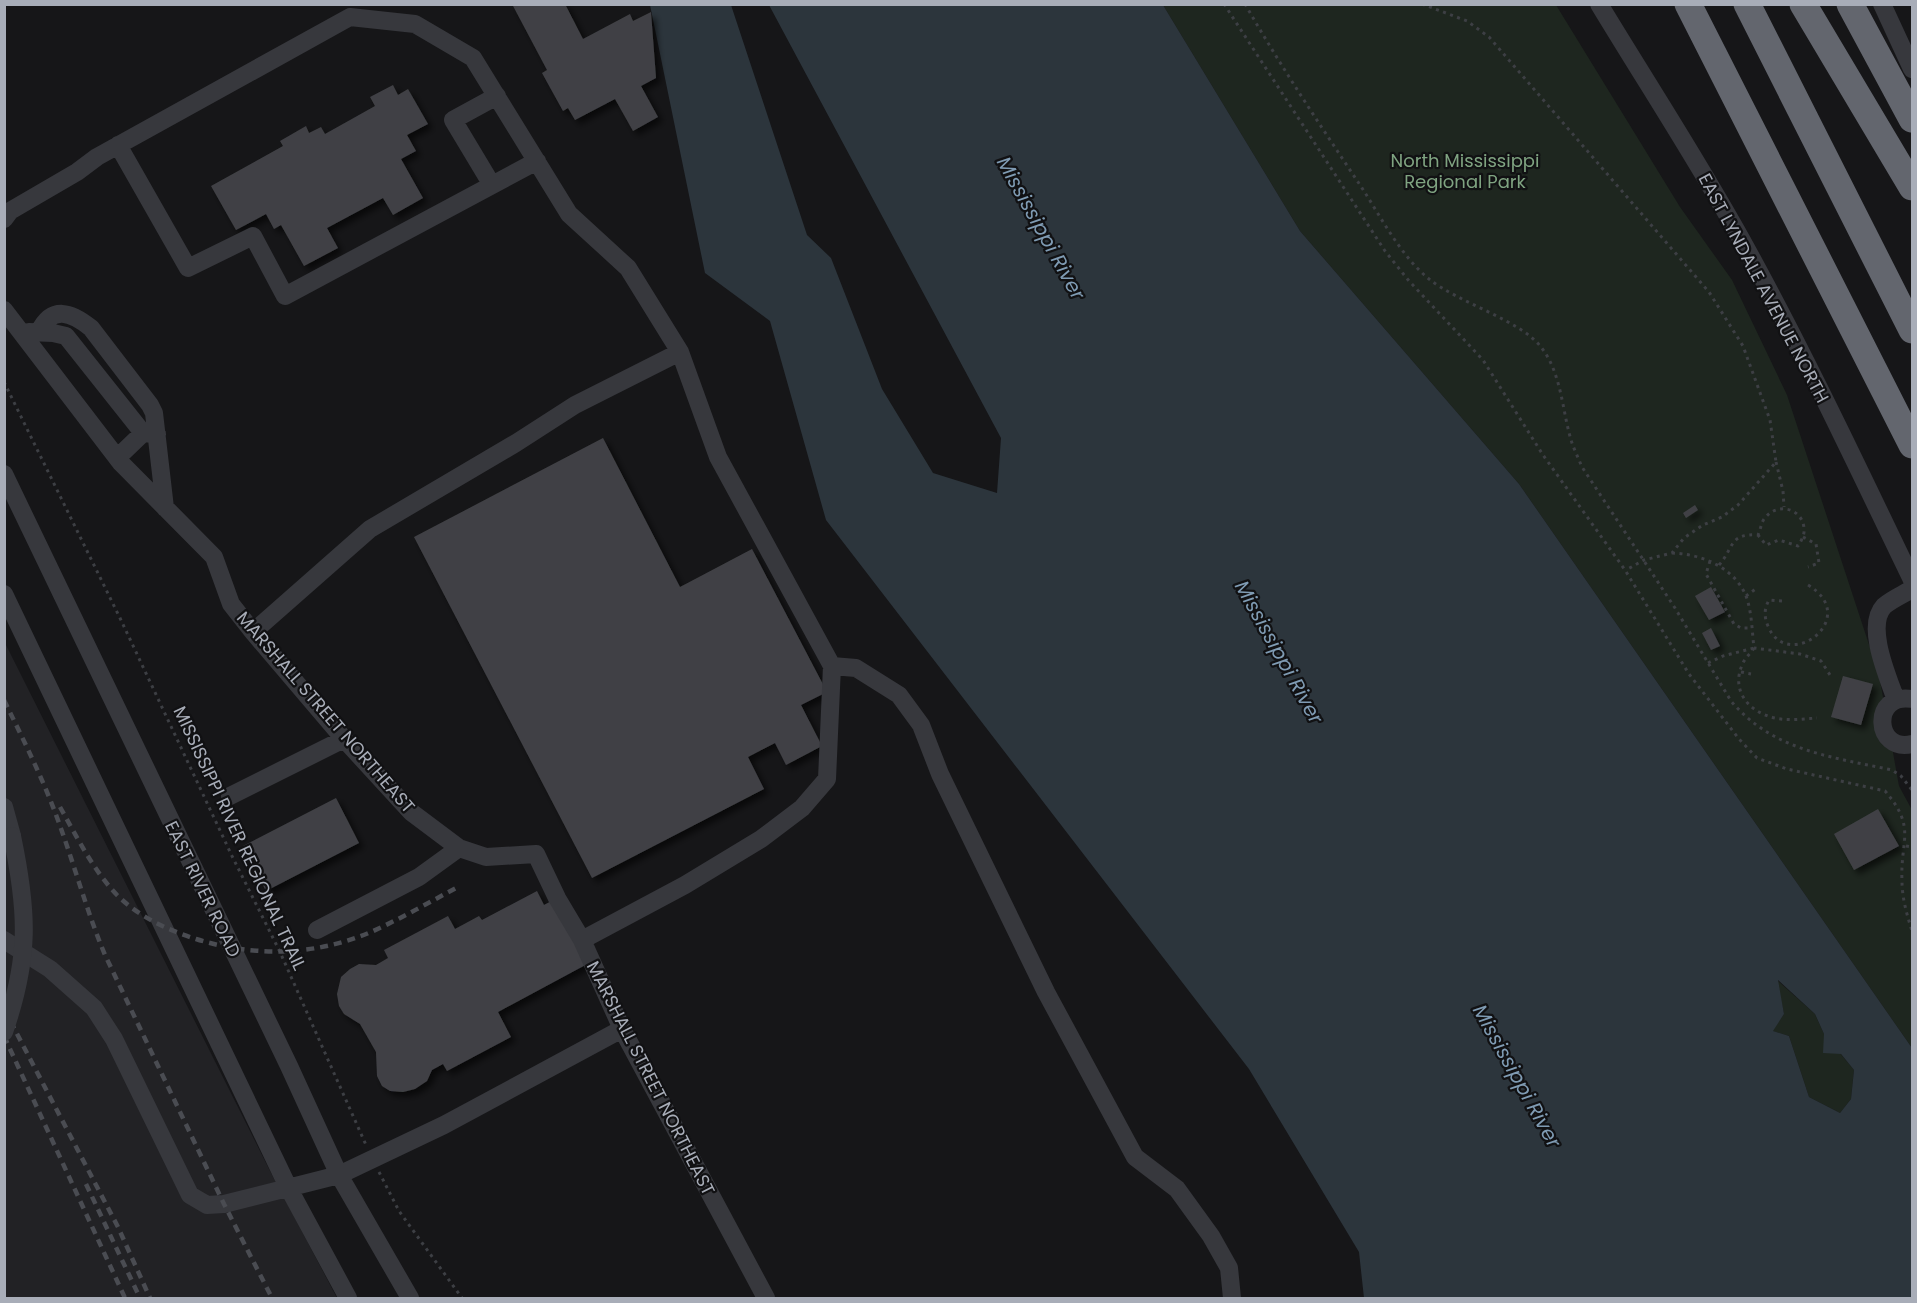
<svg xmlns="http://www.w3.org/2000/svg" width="1917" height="1303" font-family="Poppins,sans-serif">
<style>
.built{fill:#222225}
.green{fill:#1e261f}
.water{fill:#2c353c;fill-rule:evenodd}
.building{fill:#404145;filter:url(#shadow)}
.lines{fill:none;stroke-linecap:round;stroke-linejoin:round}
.path{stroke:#3d3f44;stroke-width:3;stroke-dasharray:3 4.5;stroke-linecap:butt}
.minor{stroke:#37383d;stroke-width:18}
.highway{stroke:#63666e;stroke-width:27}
.rail{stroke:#4a4c52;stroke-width:4.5;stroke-dasharray:8 6;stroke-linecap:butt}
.minor-bridge{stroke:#37383d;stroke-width:18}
.labels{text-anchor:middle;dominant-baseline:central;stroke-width:4.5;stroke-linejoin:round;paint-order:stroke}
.park-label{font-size:18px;fill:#7fa381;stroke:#111113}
.street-label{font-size:18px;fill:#a8adb8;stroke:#111113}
.water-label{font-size:20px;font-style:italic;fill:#7f9bb3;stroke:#111113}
</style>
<defs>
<filter id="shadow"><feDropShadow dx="4.5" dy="4.5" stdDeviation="3" flood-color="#0009"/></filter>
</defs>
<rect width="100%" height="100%" fill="#161618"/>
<path class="built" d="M4,641L268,1167L337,1298H5Z"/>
<path class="green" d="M1163,5H1556L1680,207L1732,280L1787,395L1879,675L1899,786L1912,810V1048L1519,484L1300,231Z
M1777,980L1815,1014L1824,1034L1854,1070L1851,1099L1840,1113L1809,1097L1789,1036L1772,1031L1784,1014Z"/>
<path class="water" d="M650,5H731L807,235L831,258L882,389L933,473L997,493L1001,438L769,5H1163L1300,231L1519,484L1912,1048V1298H1364L1359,1252L1249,1069L826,520L770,321L705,273ZM1778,980L1815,1014L1824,1034L1823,1053L1841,1054L1854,1070L1851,1099L1840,1113L1809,1097L1789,1036L1773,1031L1784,1014Z"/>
<path class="building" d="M512,4H565L583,39L630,14L633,21L651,12L656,78L641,86L658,117L633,131L615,99L575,120L568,108L563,111L542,73L547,70Z
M393,85L398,95L408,89L428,124L407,135L416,151L401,159L423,198L393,215L383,198L327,228L338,248L304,266L281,225L274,229L266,214L236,230L211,186L283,146L280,141L306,126L309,133L321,127L325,134L375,106L370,97Z
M603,438L680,587L752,549L827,692L801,705L822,746L786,765L775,743L748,757L764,789L592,878L414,537Z
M1695,505L1698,510L1686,518L1683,513Z
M1711,587L1725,612L1709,620L1695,596Z
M1711,628L1720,646L1711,650L1702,633Z
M1843,676L1873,684L1861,725L1831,717Z
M336,798L359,843L266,891L243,846Z
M1878,809L1899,846L1854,870L1834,834Z
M537,891L544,905L557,898L591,962L498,1012L511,1037L447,1071L443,1064L432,1070L427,1081L415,1089L403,1092L390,1091L382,1086L377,1076L376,1052L360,1024L344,1014L339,1006L337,994L341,977L350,969L359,964L376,965L388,958L384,950L448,916L455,929L479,916L482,920Z"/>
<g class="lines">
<path class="path" d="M1224,4L1385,251L1409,281L1483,360L1543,455L1625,570L1689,674L1739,739L1757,758L1787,769L1885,791C1917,828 1900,840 1902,881C1902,898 1907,915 1912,931
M1245,4C1281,67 1322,128 1362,188C1382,219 1401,256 1429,279C1459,303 1520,320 1541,347C1563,375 1562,415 1573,446C1576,453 1579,460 1582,467L1675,608L1731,701C1773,751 1832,757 1892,770L1901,776L1912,790
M1422,4L1467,21L1489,37L1709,292L1743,346L1770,420L1776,462L1738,505L1722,517L1703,525L1684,538L1672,553L1644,560L1626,570
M4,382L120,618L232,856L280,952L366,1145
M1776,462L1783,491L1784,507
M1803,537L1816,544L1819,563L1808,567
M1672,553C1701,554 1734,567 1746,596C1752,612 1752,632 1754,648L1800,654L1821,661L1832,678
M1710,561L1706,574L1734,624L1741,628H1751
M1719,565C1734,548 1729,533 1758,535C1761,529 1761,522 1765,518C1777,502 1802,508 1804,528C1805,535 1801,541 1798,546L1779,540L1766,545L1758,535
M1746,596L1757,588
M1782,601L1769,600C1764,609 1764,617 1768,626C1787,674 1863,618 1808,585
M1754,648C1751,653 1745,658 1743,663C1730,690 1748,712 1775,718C1789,721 1803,719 1817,718
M1708,663L1723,656L1754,648
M1741,672L1751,674
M1906,846L1912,847
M379,1172L399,1211L462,1298"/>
<path class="minor" d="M1599,4C1648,85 1700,164 1745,246C1805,355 1858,468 1912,580
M1882,4L1912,69
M118,145L188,268L253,236L285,296L537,161
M492,185L453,120L497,96
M4,219L10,211L77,172L97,157L350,17L415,24L473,58L569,214L628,268L680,352L718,457L832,666L827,779L802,808L761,839L685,885L582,940
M4,310L121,463L214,557L231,604L253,632L344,739L411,812L459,848L486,857L536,854L557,898L582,940L622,1029L766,1298
M29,332L53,333L66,336L143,433L157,434
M39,332C52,305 71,312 91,328L150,405L154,413L165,508
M117,458L143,433
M4,474L289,1066L339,1175L410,1298
M4,594L288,1187L348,1298
M253,632L370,529L516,443L575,405L680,352
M832,666L856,668L899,695L921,725L940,774L1046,992L1135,1157L1177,1189L1211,1236L1229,1268L1232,1298
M1912,699C1871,692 1874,753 1912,744
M1896,700C1888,677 1865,626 1884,606C1892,599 1904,594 1912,589
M230,796L344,739
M4,807L12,836
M317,930L419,877L459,848
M4,940L50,969L94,1008L114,1039L190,1195L207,1205L224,1204L339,1175L444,1125L622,1029"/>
<path class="highway" d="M1688,4L1912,445
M1747,4L1912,330
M1803,4L1912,187
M1850,4L1912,119"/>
<path class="rail" d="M4,700C24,741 44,781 59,823C75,867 87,912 105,955L224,1204L272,1298
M60,807C77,837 93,870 117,895C139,917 168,930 196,939C253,957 315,956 371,932C400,919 428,903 456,888
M4,1009L118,1227L150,1298
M4,1036L125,1298
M86,1184L140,1298"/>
<path class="minor-bridge" d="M4,1032C30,957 28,912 12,836"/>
</g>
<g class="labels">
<g class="park-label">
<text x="1465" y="160">North Mississippi<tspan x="1465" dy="21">Regional Park</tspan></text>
</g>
<g class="street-label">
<text transform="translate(1764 288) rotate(62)">EAST LYNDALE AVENUE NORTH</text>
<text transform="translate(326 712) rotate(49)">MARSHALL STREET NORTHEAST</text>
<text transform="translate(240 838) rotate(65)">MISSISSIPPI RIVER REGIONAL TRAIL</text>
<text transform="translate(203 889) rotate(64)">EAST RIVER ROAD</text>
<text transform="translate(651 1078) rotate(63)">MARSHALL STREET NORTHEAST</text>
</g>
<g class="water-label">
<text transform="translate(1041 228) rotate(61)">Mississippi River</text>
<text transform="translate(1279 652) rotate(61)">Mississippi River</text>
<text transform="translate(1517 1076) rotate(61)">Mississippi River</text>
</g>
</g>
<rect width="1917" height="1303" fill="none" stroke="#a8adb8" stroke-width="12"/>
</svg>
